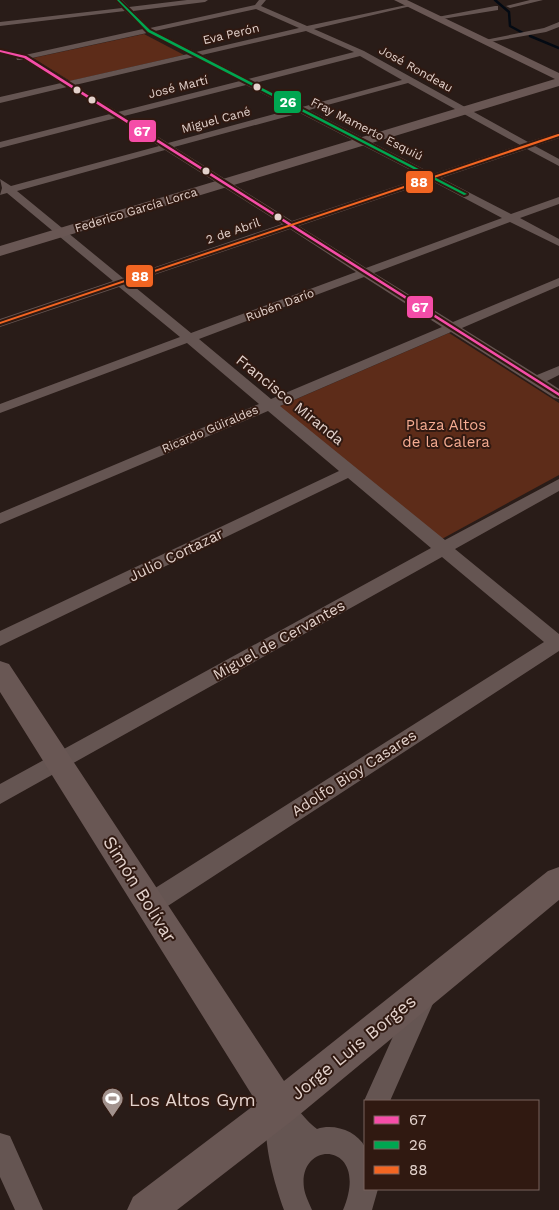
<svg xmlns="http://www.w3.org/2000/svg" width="559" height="1210" font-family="'Work Sans',sans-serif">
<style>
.green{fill:#5d2c19}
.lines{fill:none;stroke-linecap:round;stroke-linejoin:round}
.stream{stroke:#040a13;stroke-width:2.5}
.street{fill:#655552;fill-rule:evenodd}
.secondary{fill:#695754;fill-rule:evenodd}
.bus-1-casing{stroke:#301911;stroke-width:4}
.bus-2-casing{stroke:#301911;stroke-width:4}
.bus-3-casing{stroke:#301911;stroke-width:4}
.bus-1{fill:#f54da8;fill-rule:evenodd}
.bus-2{fill:#00a651;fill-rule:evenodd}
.bus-3{fill:#f26522;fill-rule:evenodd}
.bus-dot{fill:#e3d2cc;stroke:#301911;stroke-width:2}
.labels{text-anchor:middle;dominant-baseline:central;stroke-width:4;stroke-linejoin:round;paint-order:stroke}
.far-street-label{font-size:12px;fill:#e3d2cc;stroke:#301911}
.street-label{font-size:15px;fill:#e3d2cc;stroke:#301911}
.park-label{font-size:15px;fill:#f5ac92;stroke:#301911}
.near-street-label{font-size:18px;fill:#e3d2cc;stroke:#301911}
.near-poi-label{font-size:18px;fill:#e3d2cc;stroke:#301911;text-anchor:start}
.line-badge{stroke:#301911;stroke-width:2}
.badge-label{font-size:14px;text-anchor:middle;font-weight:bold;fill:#fff}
</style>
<rect width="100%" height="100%" fill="#291c18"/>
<path class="green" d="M144,34L184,55L70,81L33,58Z
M449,333L559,403V475L440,540L278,407Z"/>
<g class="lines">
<path class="stream" d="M495,0L509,12L510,26L523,33
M530,36L559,48"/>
<path class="street" d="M115,0H122L129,7L187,0H208L205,2L133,11L150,28L255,5L259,0H266L261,6L307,26L411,4V6L314,29L364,51L528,142L559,132V138L535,146L559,159V166L527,149L441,178L511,214L559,197V204L520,218L559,239V246L510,222L374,273L453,322L559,278V286L462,328L537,375L559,366V375L547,381L559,389V399L554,398L451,332L280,406L445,540L559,479V491L455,549L559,634V651L157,913L149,916L141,913L138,905L141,897L544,642L442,557L0,804V784L431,548L348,478L0,646V631L339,471L268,411L0,524V513L259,404L187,343L0,413V404L180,337L119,287L0,327V319L113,281L7,193L0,195L2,188L0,179L11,186L159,146L116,118L0,148V142L110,114L67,87L0,103V97L61,83L24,60H17L16,57L0,53V49L25,55L143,29L125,11L0,26V22L122,8ZM256,9L299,28L196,52L155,31ZM306,31L354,52L248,79L202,55ZM147,33L188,54L69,81L32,58ZM360,56L402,80L302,107L255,83ZM194,57L240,81L118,112L75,85ZM408,83L520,145L433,174L309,110ZM246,85L293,109L168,143L124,116ZM300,113L424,177L292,221L174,147ZM165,150L282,224L123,278L17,191ZM432,181L502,218L366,268L299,226ZM290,229L356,272L191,333L130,283ZM364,277L442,327L271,399L199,339Z
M530,0H543L510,8L506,6Z
M495,6H498V10L436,20L432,18Z
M559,22V27L546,32L484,43L480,41L544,28Z
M423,987L432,990L435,999L390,1101H365V1104L364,1101L368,1092L414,990Z
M280,1094C294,1100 302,1118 317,1129C334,1123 357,1131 365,1147V1189H378L372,1210H343C372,1141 297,1138 304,1188C305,1195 309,1203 312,1210H284C273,1179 258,1129 271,1098Z
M0,1133L10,1136L43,1210H15L0,1177Z"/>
<path class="secondary" d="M394,0H407L559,73V86L0,256V246L555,79Z
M0,661L9,664L284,1081L548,871L559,867V900L293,1120L177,1210H127L133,1197L257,1103L0,692Z"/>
<defs>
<path id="bus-1" d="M0,50L26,56L559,393V396L24,58L0,52Z"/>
<path id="bus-2" d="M117,0H119L150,30L467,194L464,195L148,32Z"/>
<path id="bus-3" d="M558,134H559V136L0,324V322Z"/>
</defs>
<use href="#bus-1" class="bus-1-casing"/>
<use href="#bus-2" class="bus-2-casing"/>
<use href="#bus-3" class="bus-3-casing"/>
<use href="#bus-1" class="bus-1"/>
<use href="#bus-2" class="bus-2"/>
<use href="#bus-3" class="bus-3"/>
</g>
<defs>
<symbol id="stadium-pin" viewBox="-11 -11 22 30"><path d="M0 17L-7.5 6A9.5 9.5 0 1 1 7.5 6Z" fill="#a2928d" stroke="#301911"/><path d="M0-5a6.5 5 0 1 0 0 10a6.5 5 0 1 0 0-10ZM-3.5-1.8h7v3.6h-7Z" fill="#fff"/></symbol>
</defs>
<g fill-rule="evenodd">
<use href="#stadium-pin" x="100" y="1086" width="25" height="34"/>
</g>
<g class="bus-dot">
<circle cx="257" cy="87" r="4.5"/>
<circle cx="77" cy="90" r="4.5"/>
<circle cx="92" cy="100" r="4.5"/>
<circle cx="206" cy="171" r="4.5"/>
<circle cx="278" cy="217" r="4.5"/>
</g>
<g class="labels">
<g class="far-street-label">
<text transform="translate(231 34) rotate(-13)">Eva Perón</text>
<text transform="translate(416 69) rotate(29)">José Rondeau</text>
<text transform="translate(178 87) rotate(-14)">José Martí</text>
<text transform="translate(216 120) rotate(-15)">Miguel Cané</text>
<text transform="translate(367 129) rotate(27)">Fray Mamerto Esquiú</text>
<text transform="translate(136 210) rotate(-17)">Federico García Lorca</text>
<text transform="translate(233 231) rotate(-19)">2 de Abril</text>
<text transform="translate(280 305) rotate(-21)">Rubén Darío</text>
<text transform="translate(210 429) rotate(-23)">Ricardo Güiraldes</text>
</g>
<g class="street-label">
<text transform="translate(290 400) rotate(39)">Francisco Miranda</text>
<text transform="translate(176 555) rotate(-26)">Julio Cortazar</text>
<text transform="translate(279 640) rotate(-29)">Miguel de Cervantes</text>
<text transform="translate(354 773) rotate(-33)">Adolfo Bioy Casares</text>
</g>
<g class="park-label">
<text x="446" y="425">Plaza Altos<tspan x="446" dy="17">de la Calera</tspan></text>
</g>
<g class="near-street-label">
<text transform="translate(140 889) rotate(58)">Simón Bolívar</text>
<text transform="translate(353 1047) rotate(-39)">Jorge Luis Borges</text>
</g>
<g class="near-poi-label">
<text x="129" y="1099">Los Altos Gym</text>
</g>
</g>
<g class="line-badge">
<rect x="273" y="90" width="29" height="24" rx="5" fill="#00a651"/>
<rect x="128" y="119" width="29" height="24" rx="5" fill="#f54da8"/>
<rect x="405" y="170" width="29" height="24" rx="5" fill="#f26522"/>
<rect x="125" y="264" width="29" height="24" rx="5" fill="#f26522"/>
<rect x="406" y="295" width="28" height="24" rx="5" fill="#f54da8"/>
</g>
<g class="badge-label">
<text x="288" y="107">26</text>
<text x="142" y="136">67</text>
<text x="419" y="187">88</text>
<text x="140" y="281">88</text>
<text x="420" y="312">67</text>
</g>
<rect x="364" y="1100" width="175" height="90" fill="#301911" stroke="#78635c"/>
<rect x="374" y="1116" width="25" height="8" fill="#f54da8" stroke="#78635c"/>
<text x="409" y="1125" font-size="15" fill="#e3d2cc">67</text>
<rect x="374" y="1141" width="25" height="8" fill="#00a651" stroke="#78635c"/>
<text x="409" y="1150" font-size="15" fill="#e3d2cc">26</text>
<rect x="374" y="1166" width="25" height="8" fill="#f26522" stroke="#78635c"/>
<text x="409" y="1175" font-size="15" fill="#e3d2cc">88</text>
</svg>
